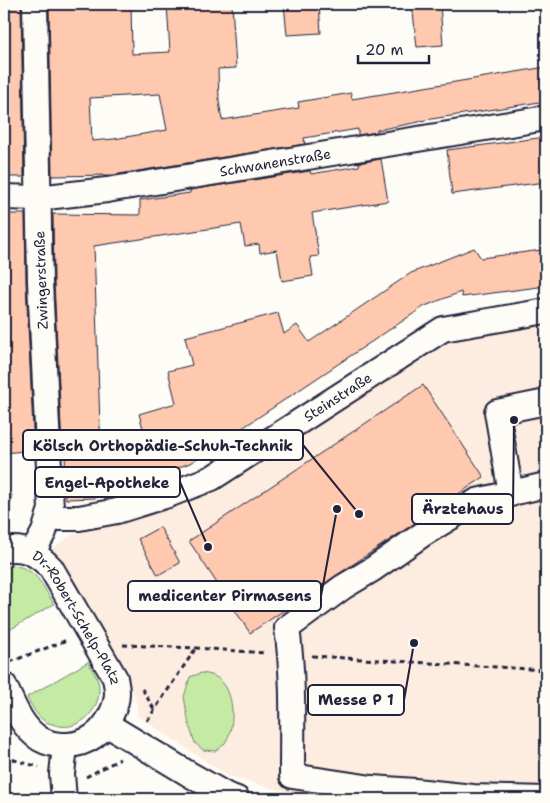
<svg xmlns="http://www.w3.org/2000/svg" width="550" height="803" font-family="'Shantell Sans',sans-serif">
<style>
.built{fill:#fdede1}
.green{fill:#c5eaa4;stroke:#748670}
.building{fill:#fec9af;stroke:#22223b;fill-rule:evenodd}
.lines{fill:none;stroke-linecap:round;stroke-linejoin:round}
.minor-casing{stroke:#22223b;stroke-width:28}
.path{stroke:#22223b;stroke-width:3;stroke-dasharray:5 4;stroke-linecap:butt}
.minor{stroke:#fdfcf7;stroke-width:24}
.labels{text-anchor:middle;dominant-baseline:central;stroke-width:4.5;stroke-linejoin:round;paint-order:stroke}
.street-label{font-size:14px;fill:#22223b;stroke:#fdfcf7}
.leader{fill:none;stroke:#22223b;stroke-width:2}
.callout-dot{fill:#22223b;stroke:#fdfcf7;stroke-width:2}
.callout{fill:#fdfcf7;stroke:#22223b;stroke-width:2}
.callout-label{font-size:15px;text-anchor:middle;font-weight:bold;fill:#22223b}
</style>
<rect width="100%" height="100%" fill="#fdfcf7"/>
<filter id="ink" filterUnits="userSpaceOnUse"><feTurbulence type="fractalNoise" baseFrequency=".02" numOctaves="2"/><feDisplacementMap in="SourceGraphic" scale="10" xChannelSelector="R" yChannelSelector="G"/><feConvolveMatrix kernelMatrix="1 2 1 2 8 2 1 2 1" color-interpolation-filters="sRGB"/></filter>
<g filter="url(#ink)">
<path class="built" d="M546,322V799H312L228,776L138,716L135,696L96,627L48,552L73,534L108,521L415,357L454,338Z"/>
<path class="green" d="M4,494H12L11,503L4,511Z
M13,565C38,570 41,584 54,604L4,633V567Z
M88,662C92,669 98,678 99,686C101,712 77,734 52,724C48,723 45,722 42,719C35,713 31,705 27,697Z
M201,673C209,674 217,676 222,682C235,696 235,728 225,743C222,746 219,749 216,751L203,750L195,743L189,725L184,697L190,677Z"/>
<path class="building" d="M4,4H21L24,177H4Z
M49,4H131L132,54L170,52L167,4H232L236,68L218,69L219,101L222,120L299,108L298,102L351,93L352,99L546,67V101L419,121V122L377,130V132L358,135V129L304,138L305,144L113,175L52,176ZM160,94L167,130L114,139L92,141L90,98Z
M284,4H319L321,33L287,35Z
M412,4H440L443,45L417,47Z
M546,137V182L452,194L447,150Z
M381,159L388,201L312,213L319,256L310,257L313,276L282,281L277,250L260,253L259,244L245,246L241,224L94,246L101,456L147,443L139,414L176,403L168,371L192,365L185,337L278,313L284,334L297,325L309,342L411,273L474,248L481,258L542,250L546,286L462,297L461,292L425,306L190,463L125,488L95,498L66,499L65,447H62L54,282L53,214L140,215V200L190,193V190L310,171L311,174L359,166V163Z
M4,214H25L26,283L34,450L4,453Z
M423,385L484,477L250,633L189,541Z
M160,527L180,563L158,575L138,539Z"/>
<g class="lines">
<defs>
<g id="minor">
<path id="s1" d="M4,197L38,198L107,190L546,118"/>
<path d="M546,485L477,501L423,534L373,569L343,587L287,628C294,677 292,727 292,776L372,788L415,791L473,797L546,799"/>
<path d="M511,494L497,412L546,402"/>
<path id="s2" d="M49,516L60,518H79L117,511L168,495L212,478L443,329L546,311"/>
<path id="s3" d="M4,550C24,546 38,554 51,568L115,678C116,683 117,689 117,693C117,701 114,709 111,715C107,723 101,731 94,736C79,747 56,748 40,739C21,727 13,704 4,685"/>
<path d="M33,552L44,532L51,509L40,282L35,4"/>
<path d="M106,724L189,774L226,795L237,799"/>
<path d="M64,799L62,774L65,746"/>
</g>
</defs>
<use href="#minor" class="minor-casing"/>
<path class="path" d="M4,522L11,524
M123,645L196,648L266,653
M312,656L546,670
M10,662L67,640
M142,689L154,709
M147,721L196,648
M4,757L39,767
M86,777L120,759"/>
<use href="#minor" class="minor"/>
</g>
</g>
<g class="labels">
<g class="street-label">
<text stroke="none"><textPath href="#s1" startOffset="274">Schwanenstraße</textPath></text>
<text transform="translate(41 280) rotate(-92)">Zwingerstraße</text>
<text stroke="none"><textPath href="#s2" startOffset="319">Steinstraße</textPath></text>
<text stroke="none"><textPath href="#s3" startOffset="109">Dr.-Robert-Schelp-Platz</textPath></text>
</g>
</g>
<path class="leader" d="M359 514L303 445M208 547L180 482M514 420L513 509M337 509L321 596M414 643L404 700"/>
<g class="callout-dot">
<circle cx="359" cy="514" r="5"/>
<circle cx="208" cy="547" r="5"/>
<circle cx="514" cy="420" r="5"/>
<circle cx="337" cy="509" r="5"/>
<circle cx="414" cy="643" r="5"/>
</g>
<g class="callout">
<rect x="23" y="430" width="280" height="30" rx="5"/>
<rect x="35" y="467" width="145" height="30" rx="5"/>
<rect x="412" y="494" width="101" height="30" rx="5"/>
<rect x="128" y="581" width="193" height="30" rx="5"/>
<rect x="308" y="685" width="96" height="30" rx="5"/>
</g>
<g class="callout-label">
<text x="163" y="451">Kölsch Orthopädie-Schuh-Technik</text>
<text x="107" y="488">Engel-Apotheke</text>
<text x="463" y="514">Ärztehaus</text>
<text x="225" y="601">medicenter Pirmasens</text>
<text x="356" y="705">Messe P 1</text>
</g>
<rect width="550" height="803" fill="none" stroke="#fdfcf7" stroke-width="20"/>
<rect x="10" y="10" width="530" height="783" fill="none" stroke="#22223b" stroke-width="2" filter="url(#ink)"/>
<path d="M358 55v8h71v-8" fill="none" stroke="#22223b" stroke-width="2.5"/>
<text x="365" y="55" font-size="15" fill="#22223b" stroke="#fdfcf7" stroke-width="4" paint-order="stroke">20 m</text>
</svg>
